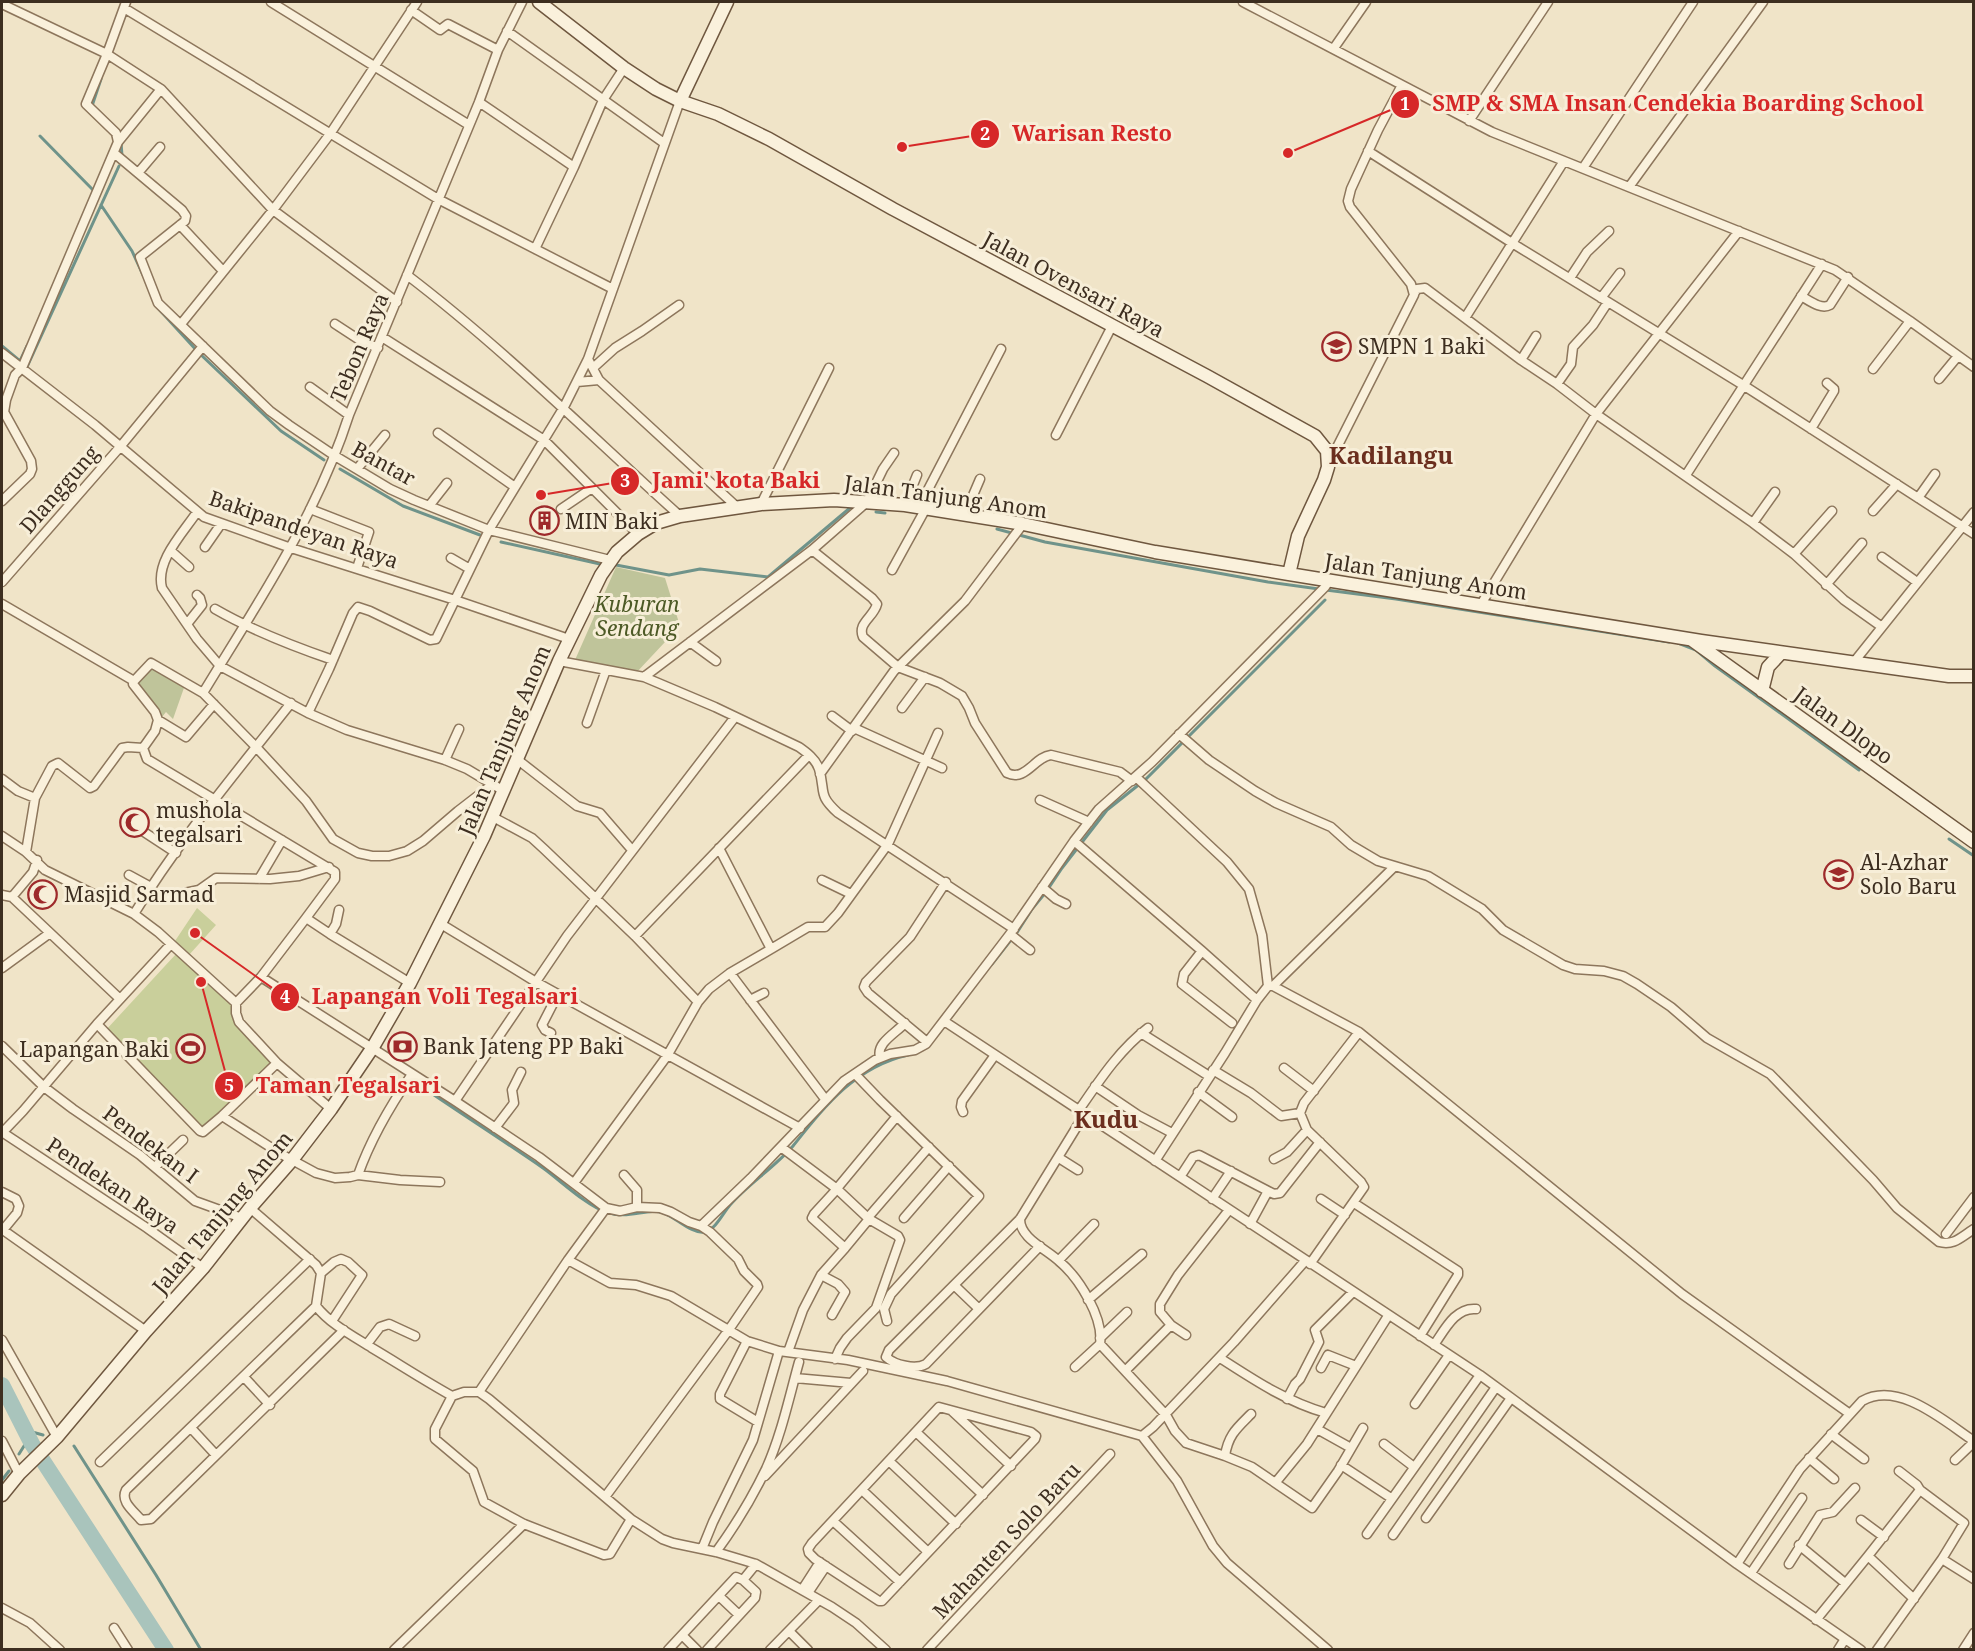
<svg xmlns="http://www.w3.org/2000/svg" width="1975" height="1651" font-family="'Noto Serif',serif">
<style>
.green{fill:#c9cf9b}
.cemetery{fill:#bfc49a}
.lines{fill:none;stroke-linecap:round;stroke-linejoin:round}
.stream{stroke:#6f938a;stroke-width:3}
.river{stroke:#a9c4bc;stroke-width:16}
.street-casing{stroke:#8d765c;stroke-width:11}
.secondary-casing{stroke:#6f573f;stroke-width:15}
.street{stroke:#faf1dc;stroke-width:8}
.secondary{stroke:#faf1dc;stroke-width:12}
.labels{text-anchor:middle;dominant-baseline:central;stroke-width:6;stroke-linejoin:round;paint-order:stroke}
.street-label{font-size:21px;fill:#3d2e20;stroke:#f7eed8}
.poi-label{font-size:21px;fill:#3d2e20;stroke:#f7eed8;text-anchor:start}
.park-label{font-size:21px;font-style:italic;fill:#4d5a26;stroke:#f7eed8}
.quarter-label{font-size:24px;font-weight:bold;fill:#6b2e1e;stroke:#f7eed8}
.leader{fill:none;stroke:#d62828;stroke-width:2}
.callout-dot{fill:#d62828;stroke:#f7eed8;stroke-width:2}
.mark-label{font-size:18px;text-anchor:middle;font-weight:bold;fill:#fff}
.callout-label{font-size:22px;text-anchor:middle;font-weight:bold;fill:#d62828;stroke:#f7eed8;stroke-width:6;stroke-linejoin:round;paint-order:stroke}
</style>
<rect width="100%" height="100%" fill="#f0e4c8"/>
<path class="green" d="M197,908L216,925L189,955L175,941Z
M176,954L232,1006L236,1025L275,1066L208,1133L105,1031Z"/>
<path class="cemetery" d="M616,567L665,578L680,626L636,673L575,660Z
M151,665L185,685L173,719L166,712L162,717L137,687L136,682Z"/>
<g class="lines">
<path class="stream" d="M92,106L101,79
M40,136L95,192
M121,142L122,156
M101,205L132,251L143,275
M156,306L198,352L281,431L324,460
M2,346L20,361L27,346
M27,367L119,166
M340,469L403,506L480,535
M876,512L885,513
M997,529L1045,542L1268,582L1319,589
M501,542L600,564
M616,565L669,575L700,569L768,577L851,507
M1326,590L1396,599L1669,642
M1678,643L1696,650L1715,666L1859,770
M1949,839L1974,856
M992,964L1018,931L1032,909L1046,892L1062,868L1107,810L1146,779L1325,600
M939,1033L964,1000
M415,1082C457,1111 501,1139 543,1168C561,1181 587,1206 606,1212C628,1220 648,1207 664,1213C675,1217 693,1235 705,1232C716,1229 723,1213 730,1205C748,1184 774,1168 793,1146C825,1106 855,1067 908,1055
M25,1430L43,1435
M74,1446L156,1575L201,1650
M19,1454L29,1438
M2,1480L9,1471"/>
<path class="river" d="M2,1385L32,1444L166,1650"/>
<defs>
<path id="street" d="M271,2L469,125
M1243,2L1492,132L1835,270L1910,321L1974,367
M2,4L107,54L161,89L273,210L397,302
M124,8L438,199L613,289
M411,10L440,30L448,24L498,50
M507,31L664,143
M1334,48L1366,2
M479,102L574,167L603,100L624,68
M1469,121L1548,2
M118,142L161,89
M1368,151L1512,243L1743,385L1974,534
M114,153L182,210L186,216L185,221L140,257L158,303L270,411L289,425L335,456L390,489L414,500L489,530L610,560
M1583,168L1693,2
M138,173L160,147
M1629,187L1763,2
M180,225L223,271
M535,249L574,167
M407,275C504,349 589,434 680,516
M1570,278L1587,252L1609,231
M1414,294L1417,289L1425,288L1521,360L1557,384L1596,414L1753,523L1794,554L1844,600L1882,627
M1801,296C1810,301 1821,310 1830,305L1848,277
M1601,298L1620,273
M1465,318L1564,161
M181,324L273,210L330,134L417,2
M335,324L361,341L378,348
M382,337L544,440L638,534
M2,353L95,425L204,517L291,548L455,600L569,639
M588,359L599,380L738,508
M1521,360L1536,336
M593,368L615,348L642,331L679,305
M1873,369L1910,321
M1939,379L1958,356
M577,382L599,380
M1557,384L1571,364L1573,347L1593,325L1608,302
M310,387L349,415
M1811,429L1834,391V389L1827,383
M438,433L515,487
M1056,435L1112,326
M1328,465L1414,295L1411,284L1350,207L1348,201L1351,189L1378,130L1402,85
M357,469L385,435
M1686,475L1822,264
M1918,498L1935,474
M2,501L30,474L32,469L31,461L4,412L6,400L15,375L22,368L118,142L116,133L86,104L107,54L126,2
M761,504L829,368
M905,505L917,475
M429,506L447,483
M919,507L1001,349
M310,509L369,532L357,568
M561,509L592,488
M1873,511L1897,484
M197,512C183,533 155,561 162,588L197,639L220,666L308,713L347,730L445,760L467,769L504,791
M965,514L980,479
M1753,523L1775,492
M205,547L221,524
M812,550L872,598L877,604C874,617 857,623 863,637L898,667L940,683L962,696L969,708L975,723L1007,773C1026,782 1034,757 1051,755L1120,772L1132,781
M171,551L189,567
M1794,554L1832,511
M1882,557L1917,582
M451,558L470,569
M892,570L926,508
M2,582L120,447L203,346
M1826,585L1862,543
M2,604L134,681
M1480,606L1596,414L1739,231
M215,609C253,631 292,646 333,660
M187,624L202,605L200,598L197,595
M690,642L716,661
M559,661L644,677L715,707L799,747C806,752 816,759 819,769C826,792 817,794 838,813L1014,929
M1854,662L1974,512
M644,677L812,550L867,502L883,469L894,453
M203,693C257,604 317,515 349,415L479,102L498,50L522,2
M291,703L256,747L306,801L333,839L358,853L372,856H389L407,851L423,841L458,811L493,784
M902,708L925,677
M308,713L329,669L353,613L358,607L370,611L430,640L436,639L489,530L564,407L588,359L680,101
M832,716L852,731
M158,720L186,737L214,704
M587,723L606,670
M854,728L942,768
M1179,734L1209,760L1255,791L1276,803L1331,827L1351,845L1378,861L1428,876L1482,909L1503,930L1563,965L1575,969L1604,971L1623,976L1637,984L1671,1007L1707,1038L1770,1074L1873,1180L1897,1208L1939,1242C1954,1246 1961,1237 1974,1229
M143,748L147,759L335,872V879L306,918L330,934L410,983
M445,760L459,729
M518,760L577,806L600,813L632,850
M820,774L894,671L965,601L1023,524
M1136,777L1227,862L1249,889L1262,935L1268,986H1273L1359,1032L1304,1103L1300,1113L1307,1130L1361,1182L1364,1187L1310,1264
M2,779L18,791L35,798L52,766L58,763L90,788L94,786L122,748L128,747L143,748
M1040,800L1089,822
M493,817L532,838L544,849L635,936L698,1002
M144,832L176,853
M2,836L26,852L45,870L134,914L158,932L236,1003L261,977L455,1101L539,1157L606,1208L620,1211L637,1207L660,1208L671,1212L689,1222L701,1226L751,1178L844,1081L875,1060L890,1054L915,1050L926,1044L1010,934L1074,841L1099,809L1152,762L1325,587L1330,580
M1074,841L1202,951L1257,1000
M26,852L35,798
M129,875L151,887
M259,879L282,840
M822,880L851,894
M1042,887L1056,899L1066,904
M2,895L12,897L120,999
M145,896L175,895L199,890L216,878L270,879L299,876L329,867
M12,897L33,872L37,860
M134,914C170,855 213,801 256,747L203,693L151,663L134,681L133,684L155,712L158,720L155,731L143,748
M441,924L536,982L800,1128
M330,934L336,924L339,910
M1010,934L1030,950
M635,936L809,755
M771,949L808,927H825L838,913L888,844L938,733
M1202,951L1184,974L1182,984L1232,1023
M2,968L50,933
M730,973L825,1099
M261,977L306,918
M1273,986L1394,867
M750,1000L764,993
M944,1021L1480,1375L1737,1564L1861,1650
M97,1024L200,1131L203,1132L222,1116L277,1063L239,1022L236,1013V1003
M1359,1032L1682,1294L1850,1414
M551,1033L545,1030L542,1025L558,994
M1141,1033L1209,1076
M927,1042L868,993L864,987L866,982L910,937L946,882
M2,1046L44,1087L73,1109L140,1155L195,1201L242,1218
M880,1057C876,1043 896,1033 905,1023
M277,1063L331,1109
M1284,1068L1314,1091
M1213,1070L1251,1093L1281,1116L1300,1113
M855,1074L880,1100L979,1196L891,1294L884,1309L887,1321
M1095,1086L1138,1115L1172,1133
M1198,1092L1232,1117
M455,1101L567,936L735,717
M1079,1110C1099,1081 1119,1050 1148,1028
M963,1112L961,1107L962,1101L995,1055
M222,1116L281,1154L316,1173L335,1178L350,1177L358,1175C371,1138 390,1106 412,1074
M495,1128L514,1103L512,1090L521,1072
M2,1132L147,1228L203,1268
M2,1133L23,1111L97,1024L171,944
M781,1147L837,1189L869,1219L898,1236L900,1240L876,1308L847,1338L840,1348L835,1359
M1059,1158L1078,1170
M1274,1159L1287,1152L1307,1130
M1155,1161L1225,1053L1257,1000L1268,986
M155,1167L183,1140
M358,1175L400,1180L440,1182
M624,1175L637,1190V1207
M1180,1177L1193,1157L1199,1155L1268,1191L1250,1224
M574,1183L667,1056L698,1002L709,989L730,973L771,949L719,848
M839,1186L897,1116
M1268,1191L1274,1194L1280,1193L1320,1142
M2,1192L16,1199L19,1206L17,1213L3,1230L146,1331
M1212,1199L1231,1171
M1321,1199L1345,1215
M1354,1203L1458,1271V1275L1420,1336
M250,1208L316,1265L321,1273L316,1306C330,1324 353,1336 372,1348C399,1364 425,1381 452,1396L464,1392H479L568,1260L606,1208
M871,1214L929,1147
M904,1218L949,1166
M1020,1219C1020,1239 1047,1249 1060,1262C1079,1278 1104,1318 1100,1344L1166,1415L1175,1431L1186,1443L1225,1456L1252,1467L1312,1508L1338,1471L1363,1428
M1946,1234L1974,1197
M1040,1246L926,1364C915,1370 895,1365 886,1357L889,1350L1020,1219L1084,1115
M845,1248L869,1219
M568,1260L610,1283L636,1285L671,1296L747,1341L779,1351L753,1440L713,1522L702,1549
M1059,1260L1094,1224
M321,1273L334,1262L341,1259L348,1262L362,1275L332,1321
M821,1275L838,1284L845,1292L832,1315
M954,1285L979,1309
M1088,1300L1142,1254
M316,1306L126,1490C120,1502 134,1511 141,1520L151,1519L344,1330
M1171,1325L1186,1335
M1100,1338L1127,1312
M2,1340L57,1437
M747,1341L720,1394V1399L758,1422
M367,1344L380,1327L389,1324L415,1336
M1434,1345C1444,1331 1455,1307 1476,1309
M779,1351L848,1360L947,1381L1142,1436L1153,1427L1234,1342L1305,1261
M788,1352L803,1310L821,1275L845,1248L812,1218L814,1214L837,1189
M1220,1358C1254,1380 1287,1402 1326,1413
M1075,1367L1100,1344
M1321,1368L1328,1355L1356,1366
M1125,1371L1171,1325L1160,1312V1304L1178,1275L1229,1210
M244,1377L270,1405
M795,1378L851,1383
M479,1392L489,1399L631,1519L662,1539L673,1543L716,1552L756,1564L832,1607L856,1623L886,1650
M452,1396L435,1429V1439L473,1471L484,1502L524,1524L604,1555L610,1554L631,1519
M1287,1399L1295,1384L1300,1379L1319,1342L1315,1330L1353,1292
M1415,1404L1449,1355
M939,1407L1031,1432L1036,1436L1035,1439L882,1601H879L815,1559L809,1553L808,1549L812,1543Z
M952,1411L1011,1466
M191,1428L216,1455
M1317,1429L1351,1448
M916,1432L983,1495
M1831,1434L1864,1459
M1142,1436L1177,1481L1213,1546L1227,1563L1328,1650
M2,1441L19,1474
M1384,1444L1414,1467
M1225,1456C1228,1435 1237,1428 1251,1414
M1809,1458L1834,1479
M1955,1460L1974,1442
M889,1461L956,1524
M100,1462L310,1259
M1341,1465L1391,1498
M1899,1471L1917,1485L1920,1490
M765,1476L863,1371
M1276,1482L1307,1444L1388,1316
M862,1490L928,1552
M605,1497L728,1331L758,1287L757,1284L744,1271L738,1259L710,1232L701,1226
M1426,1518L1511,1398
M1861,1520L1884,1537
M833,1521L900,1582
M1367,1534L1480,1375
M1393,1535L1496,1387
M1799,1545L1845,1583
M716,1552C735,1526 752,1498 766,1469C781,1436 789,1398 799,1362
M1868,1556L1914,1599
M1942,1559L1974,1579
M1737,1564L1800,1469L1862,1401C1899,1380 1945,1422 1974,1441
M1789,1564L1820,1515L1833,1512L1855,1488
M1751,1573L1802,1498
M802,1590L820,1562
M808,1593L826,1566
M719,1596L739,1615
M2,1608L30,1623L60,1650
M1816,1620L1868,1556L1920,1490L1964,1523L1942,1559L1877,1650
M114,1628L128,1650
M789,1631L808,1650
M682,1635L697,1650
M394,1650L524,1524
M668,1650L736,1577L743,1580L756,1564
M707,1650L755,1598L756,1592L743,1580
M770,1650L819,1600
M927,1650L1110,1454
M1838,1650L1845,1639
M1963,1650L1974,1633"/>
<path id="secondary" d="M539,2L624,68L656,89L680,101L718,114L769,139L893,209L1207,376L1315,436L1327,451L1328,467L1324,480L1298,536L1289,574
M680,101L727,2
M1692,640L1974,842
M1762,691L1768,667L1781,653
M2,1495L19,1474L57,1437L146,1331L203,1268L250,1208L292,1160L331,1109L373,1047L410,983L484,836L559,661L601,575L617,552L638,534L656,523L680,516L761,504L834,500L905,505L1023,524L1155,552L1289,574L1701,641L1949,676H1974"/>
</defs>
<use href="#street" class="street-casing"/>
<use href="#secondary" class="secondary-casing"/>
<use href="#street" class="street"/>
<use href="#secondary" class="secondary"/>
</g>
<defs>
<symbol id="school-ring" viewBox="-11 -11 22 22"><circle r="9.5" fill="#f7eed8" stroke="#9e2a2b" stroke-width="1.5"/><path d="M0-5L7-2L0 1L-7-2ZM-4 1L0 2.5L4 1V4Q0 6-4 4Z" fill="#9e2a2b"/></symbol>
<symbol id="building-ring" viewBox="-11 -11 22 22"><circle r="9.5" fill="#f7eed8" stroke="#9e2a2b" stroke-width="1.5"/><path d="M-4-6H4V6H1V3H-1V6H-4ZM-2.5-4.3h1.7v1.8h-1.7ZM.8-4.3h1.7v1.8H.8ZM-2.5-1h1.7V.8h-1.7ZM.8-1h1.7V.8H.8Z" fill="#9e2a2b"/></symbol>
<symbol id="mosque-ring" viewBox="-11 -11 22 22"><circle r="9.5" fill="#f7eed8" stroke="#9e2a2b" stroke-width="1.5"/><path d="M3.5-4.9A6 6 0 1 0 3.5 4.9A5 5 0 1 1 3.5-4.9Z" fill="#9e2a2b"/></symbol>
<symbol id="bank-ring" viewBox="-11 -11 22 22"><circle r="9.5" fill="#f7eed8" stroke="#9e2a2b" stroke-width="1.5"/><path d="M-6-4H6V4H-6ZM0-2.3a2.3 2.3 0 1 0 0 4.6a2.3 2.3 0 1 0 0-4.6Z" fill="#9e2a2b"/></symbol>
<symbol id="stadium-ring" viewBox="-11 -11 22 22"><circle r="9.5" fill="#f7eed8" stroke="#9e2a2b" stroke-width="1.5"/><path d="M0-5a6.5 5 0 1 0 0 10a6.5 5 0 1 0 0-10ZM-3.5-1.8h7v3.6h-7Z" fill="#9e2a2b"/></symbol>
</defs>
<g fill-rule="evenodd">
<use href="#school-ring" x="1320" y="330" width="33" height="33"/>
<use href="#building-ring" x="528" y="504" width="33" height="33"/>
<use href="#mosque-ring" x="118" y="806" width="33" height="33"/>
<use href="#school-ring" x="1822" y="858" width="33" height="33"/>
<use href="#mosque-ring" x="26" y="878" width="33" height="33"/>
<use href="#bank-ring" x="386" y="1030" width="33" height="33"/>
<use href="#stadium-ring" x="174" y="1032" width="33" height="33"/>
</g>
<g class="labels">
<g class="street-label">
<text transform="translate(1074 284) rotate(28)">Jalan Ovensari Raya</text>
<text transform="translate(359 347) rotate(-67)">Tebon Raya</text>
<text transform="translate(384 463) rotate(29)">Bantar</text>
<text transform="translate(59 489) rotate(-49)">Dlanggung</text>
<text transform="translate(946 496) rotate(8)">Jalan Tanjung Anom</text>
<text transform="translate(304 529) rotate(19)">Bakipandeyan Raya</text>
<text transform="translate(1426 576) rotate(9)">Jalan Tanjung Anom</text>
<text transform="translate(1844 725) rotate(36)">Jalan Dlopo</text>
<text transform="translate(504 740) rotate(-67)">Jalan Tanjung Anom</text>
<text transform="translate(151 1144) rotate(37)">Pendekan I</text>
<text transform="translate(113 1185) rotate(34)">Pendekan Raya</text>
<text transform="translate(222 1212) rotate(-50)">Jalan Tanjung Anom</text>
<text transform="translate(1006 1540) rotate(-47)">Mahanten Solo Baru</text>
</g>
<g class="poi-label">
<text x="1358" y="346">SMPN 1 Baki</text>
<text x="565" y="521">MIN Baki</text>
<text x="156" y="810">mushola<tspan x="156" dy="24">tegalsari</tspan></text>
<text x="1860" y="862">Al-Azhar<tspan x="1860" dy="24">Solo Baru</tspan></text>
<text x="64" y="894">Masjid Sarmad</text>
<text x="423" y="1046">Bank Jateng PP Baki</text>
<text x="169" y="1049" text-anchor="end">Lapangan Baki</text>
</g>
<g class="park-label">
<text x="637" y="604">Kuburan<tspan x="637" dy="24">Sendang</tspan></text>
</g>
<g class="quarter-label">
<text x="1391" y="454">Kadilangu</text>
<text x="1106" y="1118">Kudu</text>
</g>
</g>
<path class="leader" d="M1288 153L1405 104M902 147L985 134M541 495L625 481M195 933L285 997M201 982L229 1086"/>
<g class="callout-dot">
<circle cx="1288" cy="153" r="6"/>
<circle cx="902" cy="147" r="6"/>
<circle cx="541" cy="495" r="6"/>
<circle cx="195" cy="933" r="6"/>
<circle cx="201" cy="982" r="6"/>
<circle cx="1405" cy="104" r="15"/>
<circle cx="985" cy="134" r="15"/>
<circle cx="625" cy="481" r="15"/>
<circle cx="285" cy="997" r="15"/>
<circle cx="229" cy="1086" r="15"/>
</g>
<g class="mark-label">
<text x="1405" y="110">1</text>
<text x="985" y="140">2</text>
<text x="625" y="487">3</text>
<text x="285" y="1003">4</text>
<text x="229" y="1092">5</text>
</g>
<g class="callout-label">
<text x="1678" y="111">SMP &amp; SMA Insan Cendekia Boarding School</text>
<text x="1092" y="141">Warisan Resto</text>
<text x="736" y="488">Jami' kota Baki</text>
<text x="445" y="1004">Lapangan Voli Tegalsari</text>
<text x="348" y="1093">Taman Tegalsari</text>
</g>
<rect width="1975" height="1651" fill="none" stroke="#3d2e20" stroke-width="6"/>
</svg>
